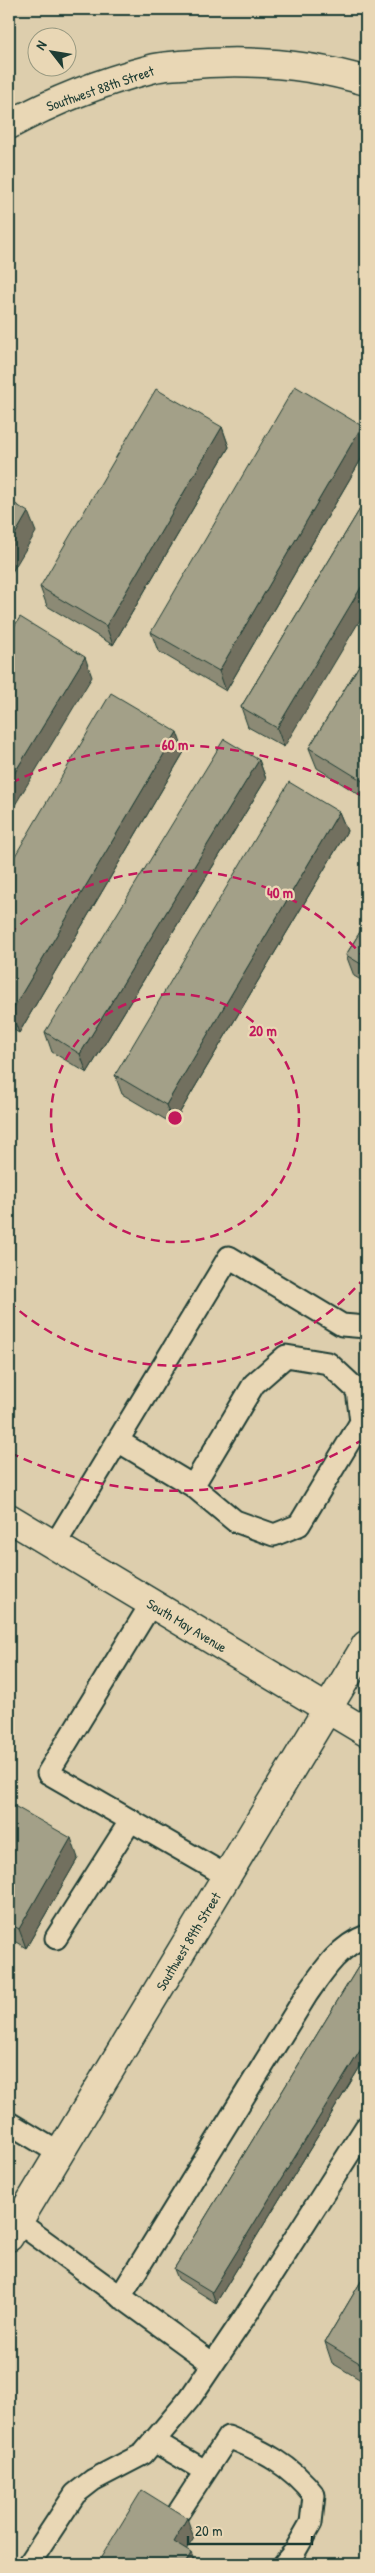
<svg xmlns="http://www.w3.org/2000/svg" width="375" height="2573" font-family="'Patrick Hand',sans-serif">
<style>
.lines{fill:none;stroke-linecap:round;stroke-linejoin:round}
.service-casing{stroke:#1f3d34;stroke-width:25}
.minor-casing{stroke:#1f3d34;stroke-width:31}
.secondary-casing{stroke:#1f3d34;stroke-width:31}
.service{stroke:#e9d7b5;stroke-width:21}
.minor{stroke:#e9d7b5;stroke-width:28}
.secondary{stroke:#e9d7b5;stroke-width:28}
.wall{fill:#8c8a75;stroke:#1f3d34}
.shaded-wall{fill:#72705f;stroke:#1f3d34}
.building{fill:#a3a088;stroke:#1f3d34}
.ring{fill:none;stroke:#c2185b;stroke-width:2.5;stroke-dasharray:9 6}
.labels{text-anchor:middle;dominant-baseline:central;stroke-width:4.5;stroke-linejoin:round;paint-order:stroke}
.street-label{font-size:14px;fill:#1f3d34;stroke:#e9d7b5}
.centre{fill:#c2185b;stroke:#e9d7b5;stroke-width:2.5}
.ring-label{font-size:15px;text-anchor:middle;font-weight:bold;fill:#c2185b;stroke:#e9d7b5;stroke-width:4.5;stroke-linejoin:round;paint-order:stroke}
</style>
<rect width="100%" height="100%" fill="#ddcead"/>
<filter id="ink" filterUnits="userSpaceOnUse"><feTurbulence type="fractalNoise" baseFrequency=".02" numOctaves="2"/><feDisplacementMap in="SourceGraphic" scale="10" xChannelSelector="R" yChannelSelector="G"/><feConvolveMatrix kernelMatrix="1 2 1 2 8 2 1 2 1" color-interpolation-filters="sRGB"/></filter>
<g filter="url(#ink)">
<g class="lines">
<defs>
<path id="service" d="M118,1441L193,1486L235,1521L274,1535L299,1525L361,1422L357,1390L328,1363L286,1356L254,1384L193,1486
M54,1546L229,1257L342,1325L366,1327
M151,1604L48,1773L227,1876
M56,1938L131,1820
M9,2123L59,2153
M18,2222L213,2364
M120,2297L307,1994C323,1971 339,1946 366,1936
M154,2441L205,2471
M171,2524L228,2437C263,2451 291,2465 314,2495L311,2523L295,2551L284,2564
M29,2564L75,2494L93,2480L143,2454L190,2398L246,2315L366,2127"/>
<path id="minor" d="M9,125C53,101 101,82 151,69C160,66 171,66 181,65C242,59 307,63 366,81"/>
<path id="secondary" d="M9,1518L366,1732
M9,2237L366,1645"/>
</defs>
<use href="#service" class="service-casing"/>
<use href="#minor" class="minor-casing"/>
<use href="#secondary" class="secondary-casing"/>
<use href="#service" class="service"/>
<use href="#minor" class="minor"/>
<use href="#secondary" class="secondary"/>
</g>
<path class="wall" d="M362,426L366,437V451L226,691L158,651L151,632Z
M222,427L229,447L113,645L47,606L40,587Z
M366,499L284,747L248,727L241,707Z
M366,654V799L317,768L309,748Z
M184,752L19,1033L9,1027V866Z
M259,760L266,779L87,1073L52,1052L45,1032Z
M339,812L347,831L173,1124L122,1094L115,1075Z
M366,922V983L354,976L346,955Z
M9,1803L78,1858L26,1948L9,1938Z
M366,1954V2057L216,2303L178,2279L174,2269Z
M366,2273V2383L332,2363L325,2342Z"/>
<path class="shaded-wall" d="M362,426L366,437V451L226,691L219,671Z
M222,427L229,447L113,645L106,626Z
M28,512L36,532L9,577V545Z
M366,579V610L284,747L277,728Z
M85,657L92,677L9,815V782Z
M177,732L184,752L19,1033L11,1012Z
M259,760L266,779L87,1073L80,1054Z
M339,812L347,831L173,1124L166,1105Z
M71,1838L78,1858L26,1948L19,1929Z
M366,2041V2057L216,2303L212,2292Z
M187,2518L194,2538L180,2561L173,2542Z
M191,2553L196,2564H185Z"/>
<path class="building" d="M295,386L362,426L219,671L151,632Z
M156,389L222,427L106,626L40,587Z
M366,499V579L277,728L241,707Z
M9,500L28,512L9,545Z
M20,617L85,657L9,782V635Z
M366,654V783L309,748Z
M111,693L177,732L11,1012L9,1011V866Z
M224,739L259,760L80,1054L45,1032Z
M289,782L339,812L166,1105L115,1075Z
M366,922V967L346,955Z
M9,1803L71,1838L19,1929L9,1923Z
M366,1954V2041L212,2292L174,2269Z
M366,2273V2367L325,2342Z
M142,2490L187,2518L173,2542L191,2553L185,2564H97Z"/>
</g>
<g class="ring">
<circle cx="175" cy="1118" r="124"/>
<path d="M365 1277A248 248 0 0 1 9 1302M9 934A248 248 0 0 1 365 959"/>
<path d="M364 1439A373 373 0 0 1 11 1453M11 783A373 373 0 0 1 364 797"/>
</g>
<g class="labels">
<g class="street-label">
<text transform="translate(100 88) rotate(-19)">Southwest 88th Street</text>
<text transform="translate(187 1625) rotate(31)">South May Avenue</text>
<text transform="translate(188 1941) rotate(-59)">Southwest 89th Street</text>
</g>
</g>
<circle cx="175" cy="1118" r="8" class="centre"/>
<g class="ring-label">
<text x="175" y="750">60 m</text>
<text x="280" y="898">40 m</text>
<text x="263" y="1036">20 m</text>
</g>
<rect width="375" height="2573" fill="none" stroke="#e9d7b5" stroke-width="30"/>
<rect x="15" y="15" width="345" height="2543" fill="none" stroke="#1f3d34" stroke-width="2" filter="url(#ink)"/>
<g transform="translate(52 52) rotate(301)"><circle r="24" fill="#e9d7b5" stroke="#989981"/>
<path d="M0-4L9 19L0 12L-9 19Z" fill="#1f3d34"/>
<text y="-8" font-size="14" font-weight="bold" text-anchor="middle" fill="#1f3d34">N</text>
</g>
<path d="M188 2536v8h124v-8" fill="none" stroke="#1f3d34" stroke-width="2.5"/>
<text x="195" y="2536" font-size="15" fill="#1f3d34" stroke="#e9d7b5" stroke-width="4" paint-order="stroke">20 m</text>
</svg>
